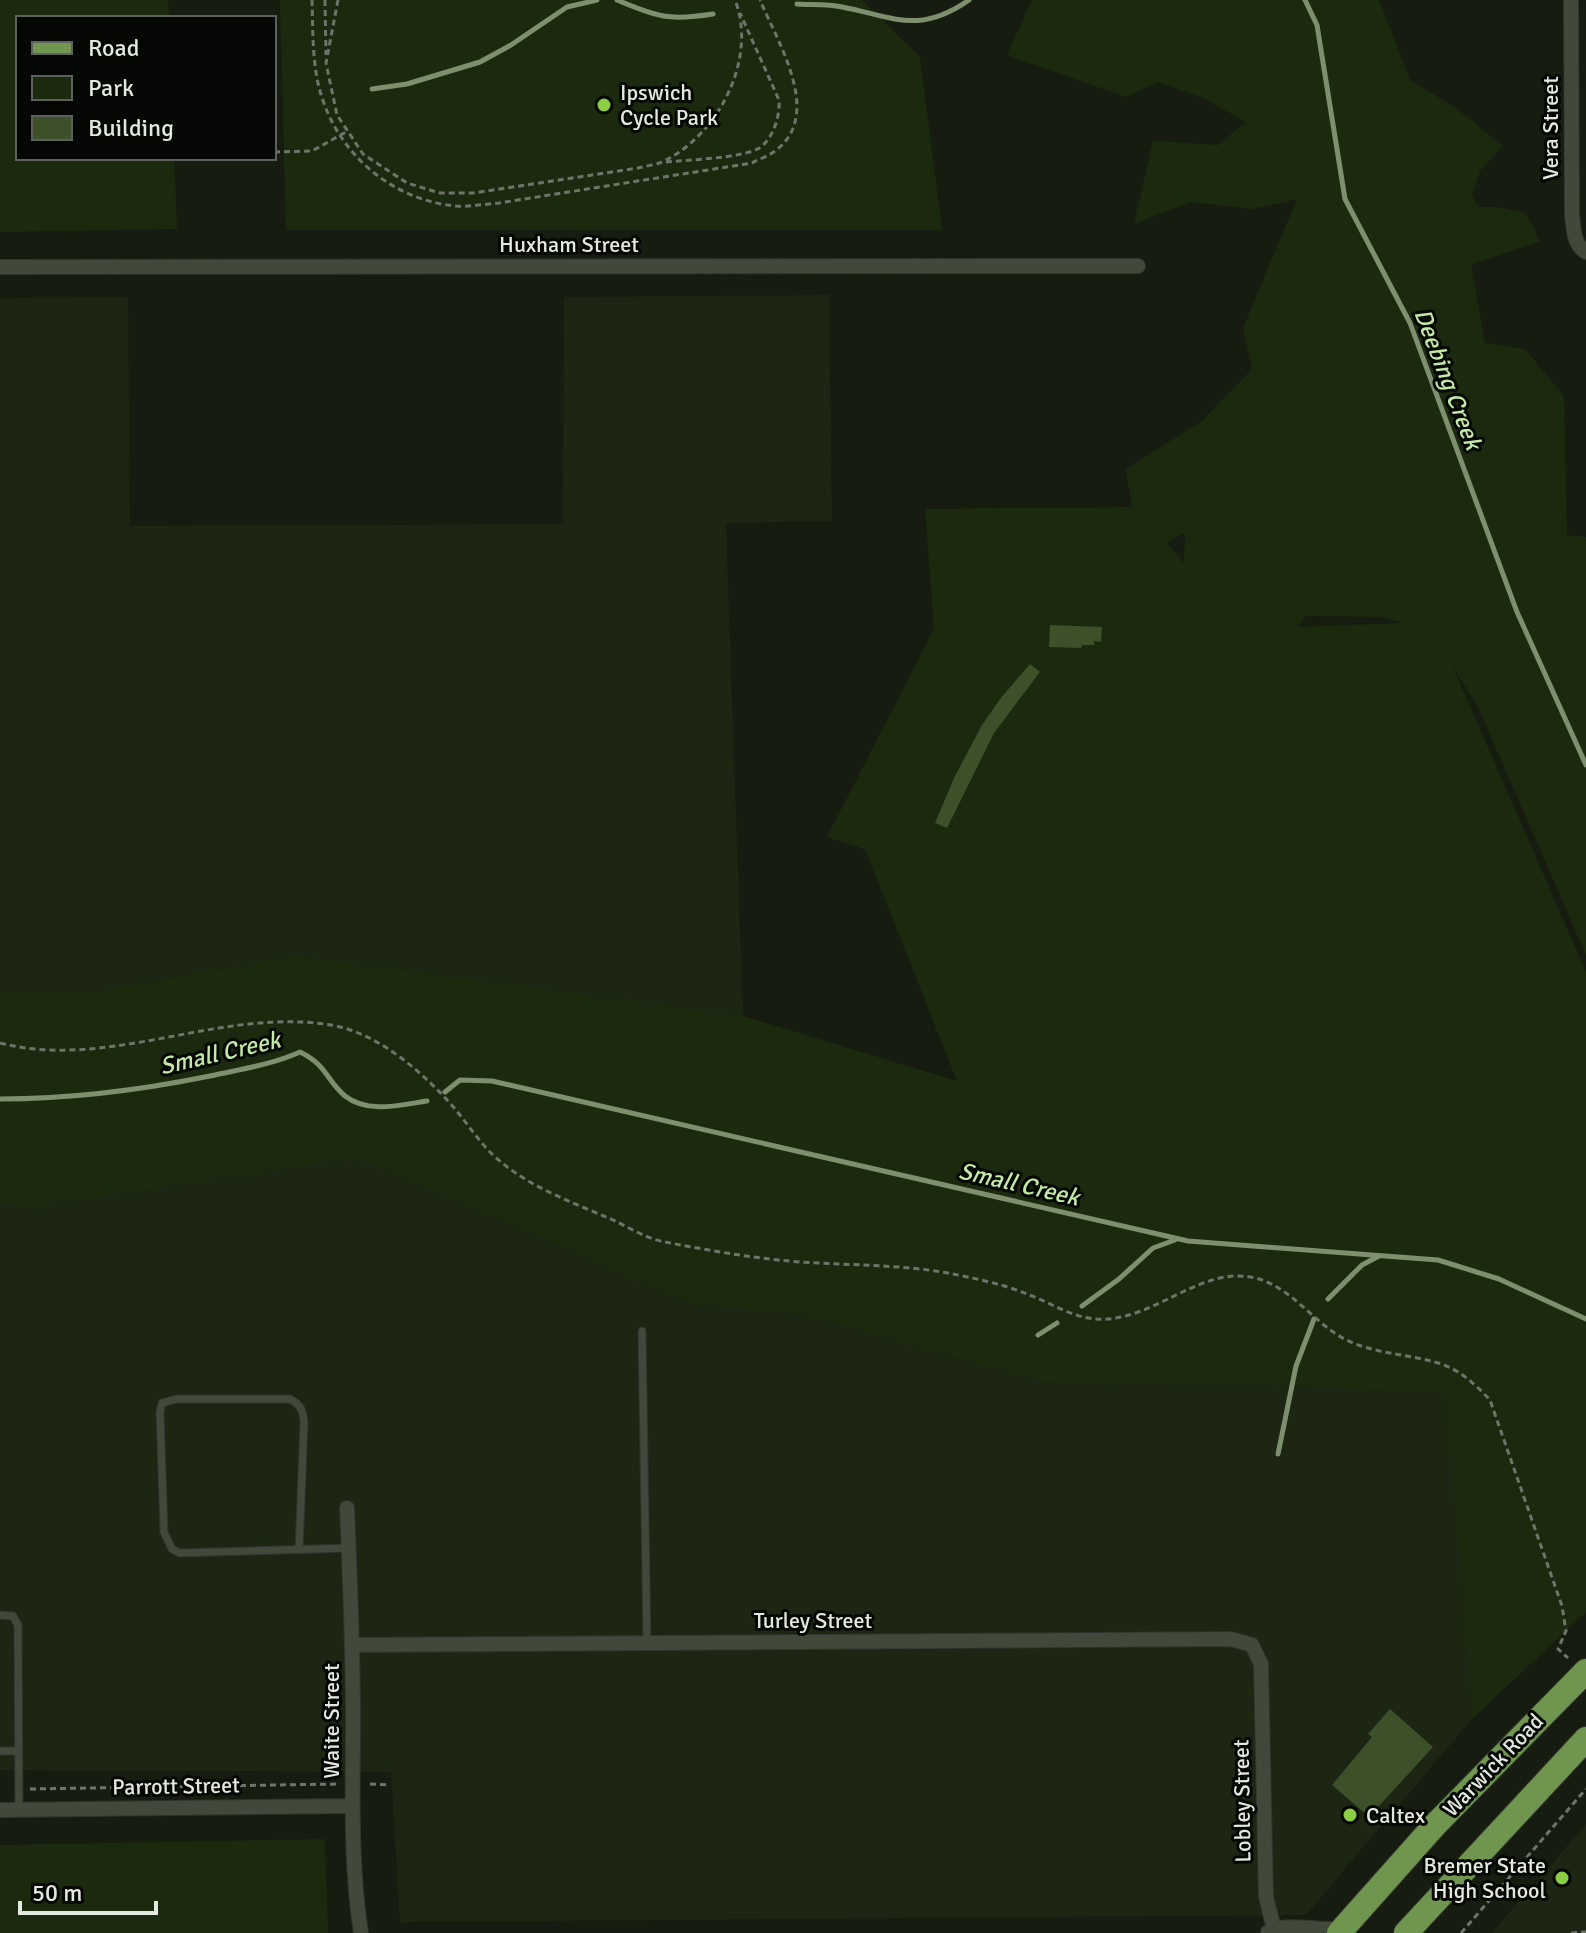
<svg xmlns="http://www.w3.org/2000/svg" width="1586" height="1933" font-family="Signika,sans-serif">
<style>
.built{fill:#1c2613}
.green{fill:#1b2a0e;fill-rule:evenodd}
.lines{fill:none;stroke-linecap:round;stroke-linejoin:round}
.stream{stroke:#7e8f70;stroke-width:5}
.building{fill:#3c502a}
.lane-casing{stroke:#30342e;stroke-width:9}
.street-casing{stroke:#30342e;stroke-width:16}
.primary-casing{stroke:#30342e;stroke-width:26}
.path{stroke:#6e7469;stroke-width:3;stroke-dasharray:6 4;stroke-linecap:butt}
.lane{stroke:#40493a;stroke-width:7}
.street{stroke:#40493a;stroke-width:14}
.primary{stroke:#70954e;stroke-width:24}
.poi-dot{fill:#8bce46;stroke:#040703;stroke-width:3}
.labels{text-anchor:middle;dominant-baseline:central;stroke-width:6;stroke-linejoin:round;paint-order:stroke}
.poi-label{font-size:22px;fill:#e4e9e0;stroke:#040703;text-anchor:start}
.street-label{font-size:22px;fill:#e4e9e0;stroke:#040703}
.water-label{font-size:24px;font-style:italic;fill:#c4e8a7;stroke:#040703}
</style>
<rect width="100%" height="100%" fill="#161d10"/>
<path class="built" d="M829,295L832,521L726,523L743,1016L296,955L86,994L0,992V298L128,297L130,526L563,524L564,297Z
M359,1158L696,1305L804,1314L1038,1381L1447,1391L1472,1719L1306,1915L400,1922L391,1772L0,1770V1203L35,1207Z
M1586,1824V1933H1492Z"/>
<path class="green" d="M0,0H168L169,18H18V158H174L177,229L0,232Z
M280,0H862L920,57L942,230H286Z
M1032,0H1379L1410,80L1456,108L1503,146L1480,171L1472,195L1478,207H1497L1526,213L1540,241L1471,265L1485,343L1525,349L1564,396L1567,535L1586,537V955L1479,709L1452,665L1586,972V1612L1472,1719L1446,1391L1038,1381L804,1314L696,1305L359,1158L35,1207L0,1203V992L86,994L296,955L743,1016L957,1081L865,849L827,837L934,629L925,509L1132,507L1126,469L1202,421L1252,369L1243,328L1297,199L1252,209L1191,202L1134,224L1153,141L1218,145L1246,122L1203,98L1158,82L1126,97L1007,55ZM1185,533L1184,563L1166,542ZM1306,616L1382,617L1403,623L1297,627Z
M325,1839L328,1933H0V1845Z"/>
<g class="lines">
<path class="stream" d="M617,0C657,17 669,21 713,14
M1305,0L1317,25L1345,199L1410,323L1517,612L1586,765
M797,4C812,5 827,4 842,7C894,17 919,35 969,0
M372,89L407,84L480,62L511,45L567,7L597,0
M445,1092L460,1080L492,1081L1188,1241L1438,1260L1499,1279L1586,1319
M0,1099C71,1099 141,1090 210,1076C241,1069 271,1065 300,1052C327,1065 326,1080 345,1096C368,1114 400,1105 427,1101
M1328,1299L1362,1265L1379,1256
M1082,1306L1119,1279L1153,1248L1175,1240
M1038,1335L1057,1323
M1278,1454L1296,1366L1314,1319"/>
</g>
<path class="building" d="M1050,625L1102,627L1101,642L1094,641V645H1082L1081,648L1049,647Z
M1030,664L1040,672L994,733L947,828L935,823L954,778L982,725L1000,699Z
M1390,1709L1433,1747L1369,1817L1332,1785L1372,1737L1368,1734Z"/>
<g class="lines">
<defs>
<path id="lane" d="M642,1331L647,1643
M299,1550L304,1423C303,1410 301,1405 290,1399H177L162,1403L160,1412L164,1532L172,1549L180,1553L349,1548
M0,1615L13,1616L18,1625L19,1810
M0,1751H19"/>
<path id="street" d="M1571,0L1572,215C1574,229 1573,244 1586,252
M0,267L1138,266
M347,1508C350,1578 353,1648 353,1718C353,1789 350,1863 361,1933
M353,1645L1231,1639L1252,1645L1261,1664L1266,1897L1274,1929
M0,1810L353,1806
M1268,1932C1286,1922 1319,1931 1342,1929"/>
<path id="primary" d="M1339,1933L1435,1825L1586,1671
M1406,1933L1586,1739"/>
</defs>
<use href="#lane" class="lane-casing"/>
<use href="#street" class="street-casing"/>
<use href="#primary" class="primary-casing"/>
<path class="path" d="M312,0C313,29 312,63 320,91C337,153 391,200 456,206C470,207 485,204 499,203L752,163C759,159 769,156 775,151C824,115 778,43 760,0
M325,0L326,55
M338,0L326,63L337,115L363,154L407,183L440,193H473L638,168C646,166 655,165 662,162C718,136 758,59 735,0
M274,152L312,151L346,132
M666,162C686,160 747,158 761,147C774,136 780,116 779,100L740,13
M0,1043C110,1071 219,1007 331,1025C379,1033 425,1074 456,1110C468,1125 479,1141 492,1154C525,1186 572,1202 613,1220C630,1228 647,1239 665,1242C702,1249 740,1256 778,1260C834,1266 892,1263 948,1273C973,1278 1003,1284 1027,1294C1049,1302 1071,1317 1095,1319C1145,1323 1187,1279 1234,1276C1280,1274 1302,1311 1336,1334C1366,1354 1405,1353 1438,1363C1459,1369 1475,1384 1490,1400L1562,1606L1566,1631L1558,1649L1568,1658
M370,1784L390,1785
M30,1789L338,1784
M1461,1933L1586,1789
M1571,1933L1586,1932"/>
<use href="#lane" class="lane"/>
<use href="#street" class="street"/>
<use href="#primary" class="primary"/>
</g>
<g class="poi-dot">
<circle cx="604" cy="105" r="8"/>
<circle cx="1350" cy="1815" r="8"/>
<circle cx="1562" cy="1878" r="8"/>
</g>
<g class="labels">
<g class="poi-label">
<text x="620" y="92">Ipswich<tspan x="620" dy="25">Cycle Park</tspan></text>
<text x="1366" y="1815">Caltex</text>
<text x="1546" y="1865" text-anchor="end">Bremer State<tspan x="1546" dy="25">High School</tspan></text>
</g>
<g class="street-label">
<text transform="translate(1550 128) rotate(-90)">Vera Street</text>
<text x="569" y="244">Huxham Street</text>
<text x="813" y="1620">Turley Street</text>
<text transform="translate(331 1721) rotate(-90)">Waite Street</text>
<text transform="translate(1493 1765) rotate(-46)">Warwick Road</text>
<text transform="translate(176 1786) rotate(-1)">Parrott Street</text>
<text transform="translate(1242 1801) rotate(-91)">Lobley Street</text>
</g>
<g class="water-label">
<text transform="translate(1448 379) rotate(69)">Deebing Creek</text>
<text transform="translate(220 1053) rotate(-13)">Small Creek</text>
<text transform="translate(1019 1184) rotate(13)">Small Creek</text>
</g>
</g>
<rect x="16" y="16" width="260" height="144" fill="#040703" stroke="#5e615b" stroke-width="2"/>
<rect x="32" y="42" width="40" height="12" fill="#70954e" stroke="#5e615b" stroke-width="2"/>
<text x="88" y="56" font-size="24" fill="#e4e9e0">Road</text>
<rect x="32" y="76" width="40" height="24" fill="#1b2a0e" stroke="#5e615b" stroke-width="2"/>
<text x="88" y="96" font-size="24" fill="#e4e9e0">Park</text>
<rect x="32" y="116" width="40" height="24" fill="#3c502a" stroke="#5e615b" stroke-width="2"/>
<text x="88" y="136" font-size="24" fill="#e4e9e0">Building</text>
<path d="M20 1901v12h136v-12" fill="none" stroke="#e4e9e0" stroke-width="4"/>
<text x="32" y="1901" font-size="24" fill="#e4e9e0" stroke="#040703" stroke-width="6" paint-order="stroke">50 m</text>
</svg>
